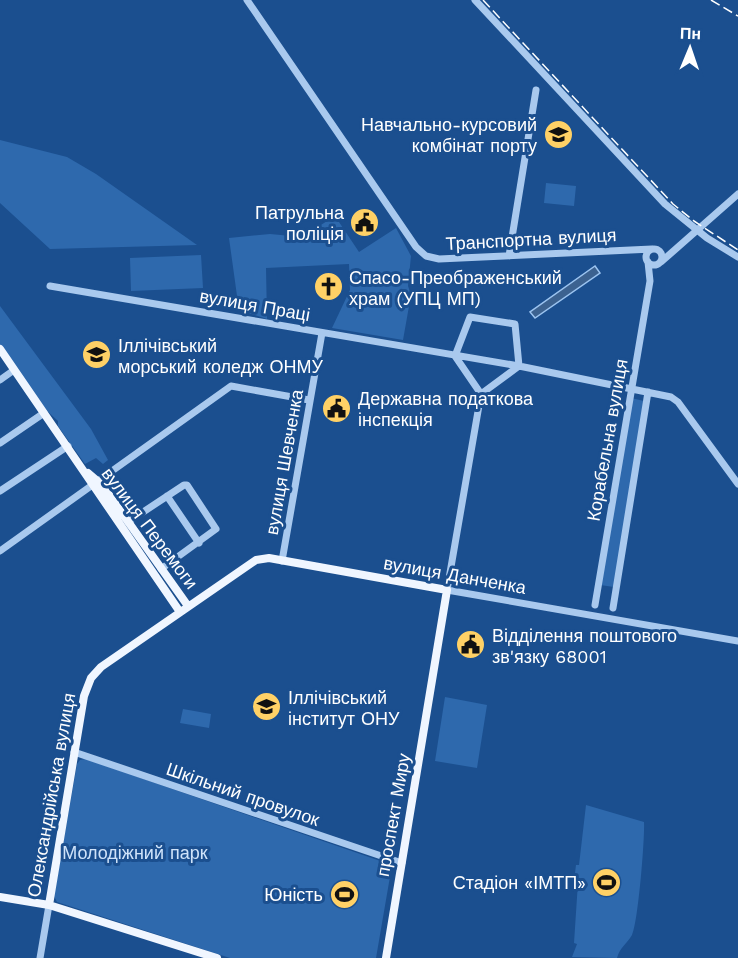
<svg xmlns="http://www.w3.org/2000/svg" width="738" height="958" font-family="'Work Sans',sans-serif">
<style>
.green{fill:#2e69ad}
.water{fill:#3c6290;stroke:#9cc4f0;stroke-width:1.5}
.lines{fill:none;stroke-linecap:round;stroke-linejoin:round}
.minor{stroke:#a9c9ee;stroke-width:7}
.major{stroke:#f0f6ff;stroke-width:8}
.rail{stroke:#fff;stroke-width:1.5;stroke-dasharray:10 4.5;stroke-linecap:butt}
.labels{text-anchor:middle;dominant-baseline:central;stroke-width:6;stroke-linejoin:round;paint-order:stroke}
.poi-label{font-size:18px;fill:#fff;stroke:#1b4f8f;text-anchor:start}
.street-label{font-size:18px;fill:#fff;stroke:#1b4f8f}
.park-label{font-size:18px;fill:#cfe3fa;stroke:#1b4f8f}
</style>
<rect width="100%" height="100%" fill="#1b4f8f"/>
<path class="green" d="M0,140L67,157L96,174L197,245L50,249L0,203Z
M546,183L576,186L574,206L544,203Z
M335,216L359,252L396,228L411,256L408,286L411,295L403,340L332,328L350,290L349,264L266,268L267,319L245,312L238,303L229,238L270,234L302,237Z
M201,255L203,288L131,291L130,258Z
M0,306L91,429L108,460L103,464L96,458L85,464L58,426V421L46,410L0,346Z
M631,398L644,401L614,587L600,585Z
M445,697L487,705L477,768L435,761Z
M183,709L211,714L209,728L180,723Z
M86,759L392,865L376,958H230L57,902L54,896L77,764L80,760Z
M586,805L644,822C645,838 638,924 632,935C627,944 620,947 617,958L572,957L577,944L574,943L578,882L574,881L576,865H579Z"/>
<path class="water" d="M595,266L600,273L535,318L530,312Z"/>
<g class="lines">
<path class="minor" d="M247,0L416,247L426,256L439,259L652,249
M475,0L665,204L707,238L738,257
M646 257a8 8 0 1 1 16 0a8 8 0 1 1-16 0Z
M509,256L536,90
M661,262L738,194
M50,286L519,366L671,397L678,402L738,484
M455,356L470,317L515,324L519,366
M455,356L481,394
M0,380L14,370
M481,394L447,590L738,641
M481,394L519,366
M0,443L44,413
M0,491L68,446
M167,496L199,543
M128,522L184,485H187L216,529L161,569
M0,551L231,386L309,400
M282,561L322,333
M595,605L650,281L648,262
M613,608L648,392
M74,752L402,863
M40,958L49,905"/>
<path class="major" d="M0,349L180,612
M88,473L102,485L188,606
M0,897L49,905L217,958
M49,905L84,696L91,678L101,667L256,560L269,558L447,590L386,958"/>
<path class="rail" d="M483,0L673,204L694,221L738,250
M711,0L738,16"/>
</g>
<defs>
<symbol id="university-disc" viewBox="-11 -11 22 22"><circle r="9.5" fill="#ffd166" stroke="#1b4f8f"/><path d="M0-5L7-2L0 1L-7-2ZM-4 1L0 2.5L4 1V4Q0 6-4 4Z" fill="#111"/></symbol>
<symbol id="civic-disc" viewBox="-11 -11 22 22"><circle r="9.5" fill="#ffd166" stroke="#1b4f8f"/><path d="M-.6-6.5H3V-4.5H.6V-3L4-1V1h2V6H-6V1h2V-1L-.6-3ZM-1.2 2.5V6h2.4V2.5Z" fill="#111"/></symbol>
<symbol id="church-disc" viewBox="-11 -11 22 22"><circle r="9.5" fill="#ffd166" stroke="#1b4f8f"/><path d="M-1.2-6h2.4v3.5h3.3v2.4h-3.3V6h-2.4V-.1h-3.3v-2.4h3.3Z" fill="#111"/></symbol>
<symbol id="stadium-disc" viewBox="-11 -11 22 22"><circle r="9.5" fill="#ffd166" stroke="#1b4f8f"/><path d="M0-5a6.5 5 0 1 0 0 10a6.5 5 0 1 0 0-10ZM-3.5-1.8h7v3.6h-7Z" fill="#111"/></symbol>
</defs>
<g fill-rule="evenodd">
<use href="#university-disc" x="542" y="118" width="33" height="33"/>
<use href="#civic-disc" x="348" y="206" width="33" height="33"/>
<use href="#church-disc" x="312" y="270" width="33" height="33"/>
<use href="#university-disc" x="80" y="338" width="33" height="33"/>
<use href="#civic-disc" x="320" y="392" width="33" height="33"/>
<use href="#civic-disc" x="454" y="628" width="33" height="33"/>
<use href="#university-disc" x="250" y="690" width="33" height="33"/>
<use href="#stadium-disc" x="590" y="866" width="33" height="33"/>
<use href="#stadium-disc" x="328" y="878" width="33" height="33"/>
</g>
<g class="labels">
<g class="poi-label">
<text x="537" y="124" text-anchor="end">Навчально-курсовий<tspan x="537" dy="21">комбінат порту</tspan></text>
<text x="344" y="212" text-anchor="end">Патрульна<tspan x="344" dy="21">поліція</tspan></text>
<text x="349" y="277">Спасо-Преображенський<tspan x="349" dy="21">храм (УПЦ МП)</tspan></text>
<text x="118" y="345">Іллічівський<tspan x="118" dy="21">морський коледж ОНМУ</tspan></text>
<text x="358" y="398">Державна податкова<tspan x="358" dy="21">інспекція</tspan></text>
<text x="492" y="635">Відділення поштового<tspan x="492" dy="21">зв'язку 68001</tspan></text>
<text x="288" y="697">Іллічівський<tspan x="288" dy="21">інститут ОНУ</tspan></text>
<text x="586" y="882" text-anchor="end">Стадіон «ІМТП»</text>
<text x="323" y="894" text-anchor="end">Юність</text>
</g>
<g class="street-label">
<text transform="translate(531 239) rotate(-3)">Транспортна вулиця</text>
<text transform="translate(255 305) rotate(10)">вулиця Праці</text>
<text transform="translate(607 440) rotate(-80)">Корабельна вулиця</text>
<text transform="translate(284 462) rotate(-80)">вулиця Шевченка</text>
<text transform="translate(150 528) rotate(53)">вулиця Перемоги</text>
<text transform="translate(455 575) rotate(10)">вулиця Данченка</text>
<text transform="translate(243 794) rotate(19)">Шкільний провулок</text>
<text transform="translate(51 795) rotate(-80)">Олександрійська вулиця</text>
<text transform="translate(393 815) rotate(-80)">проспект Миру</text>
</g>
<g class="park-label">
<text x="135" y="852">Молодіжний парк</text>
</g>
</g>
<g transform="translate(690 48) rotate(2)" stroke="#1b4f8f" stroke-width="4.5" paint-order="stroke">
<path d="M0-4.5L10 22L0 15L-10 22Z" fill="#ffffff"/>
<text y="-9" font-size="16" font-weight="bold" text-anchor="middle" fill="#ffffff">Пн</text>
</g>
</svg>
